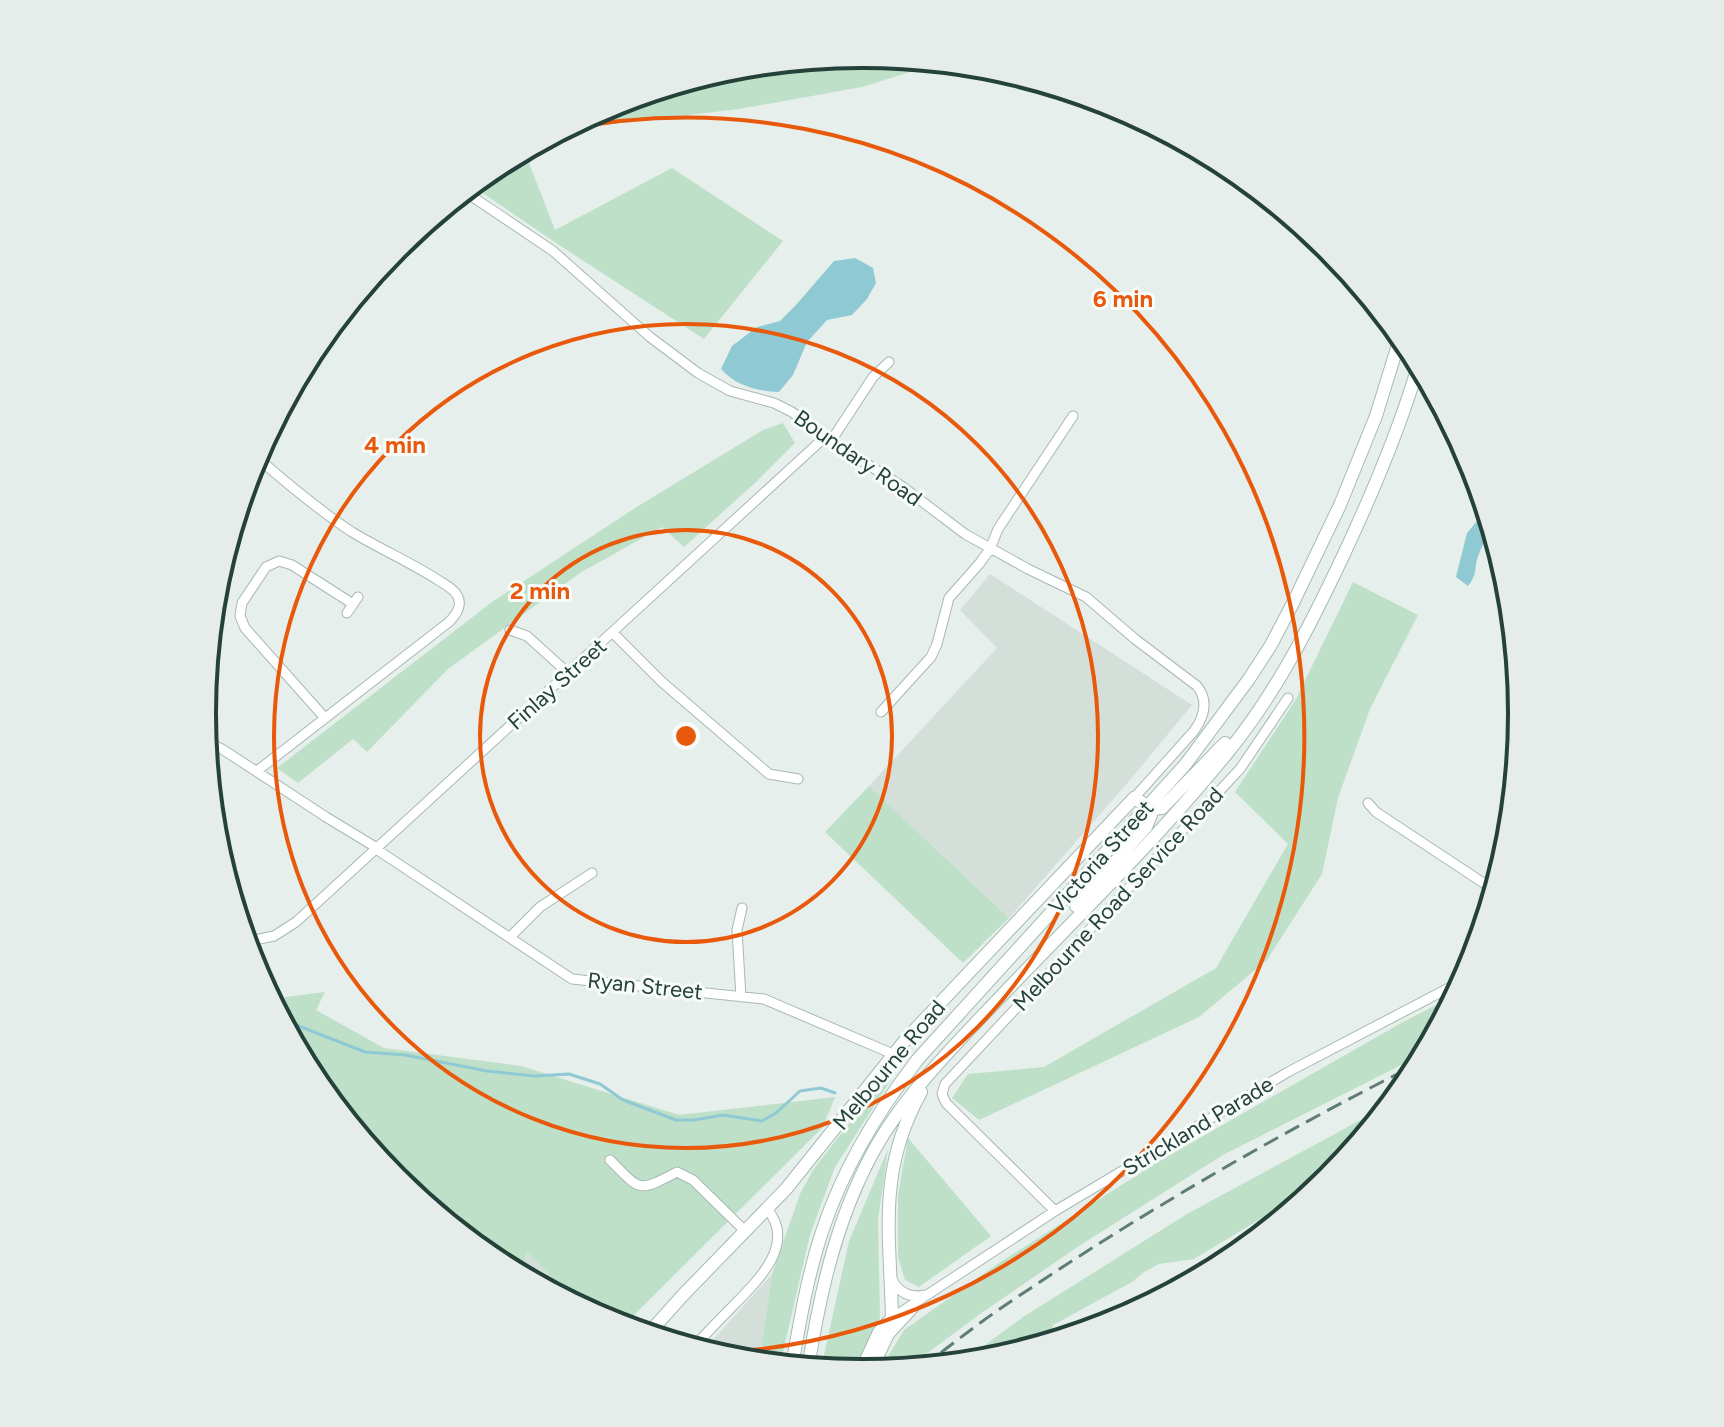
<svg xmlns="http://www.w3.org/2000/svg" width="1724" height="1427" font-family="Figtree,sans-serif">
<style>
.built{fill:#d4dfda}
.green{fill:#bfe0c8}
.water{fill:#8ec9d4}
.lines{fill:none;stroke-linecap:round;stroke-linejoin:round}
.stream{stroke:#8ec9d4;stroke-width:3}
.street-casing{stroke:#a8b8b2;stroke-width:11}
.secondary-casing{stroke:#a4bbb3;stroke-width:14}
.street{stroke:#fff;stroke-width:9}
.secondary{stroke:#fff;stroke-width:12}
.rail{stroke:#5f7d75;stroke-width:3;stroke-dasharray:16 8;stroke-linecap:butt}
.ring{fill:none;stroke:#e8590c;stroke-width:4}
.labels{text-anchor:middle;dominant-baseline:central;stroke-width:6;stroke-linejoin:round;paint-order:stroke}
.street-label{font-size:22px;fill:#24423a;stroke:#f7fbf9}
.rim{fill:none;stroke:#24423a;stroke-width:4}
.centre{fill:#e8590c;stroke:#f7fbf9;stroke-width:4}
.ring-label{font-size:24px;text-anchor:middle;font-weight:bold;fill:#e8590c;stroke:#f7fbf9;stroke-width:6;stroke-linejoin:round;paint-order:stroke}
</style>
<rect width="100%" height="100%" fill="#e6efeb"/>
<path class="built" d="M990,574L1192,705L1130,780L1009,918L869,786L997,648L960,610Z
M527,1251L591,1313L520,1275Z
M772,1274L759,1363L733,1360L703,1351Z"/>
<path class="green" d="M862,54L942,62L862,87L739,109L561,130L610,104L704,76L757,64Z
M524,150L555,230L672,168L783,241L704,339L562,247L471,185L496,165Z
M783,423L795,443L756,482L684,547L662,527L580,573L448,669L367,752L353,739L298,783L277,768L492,602L635,508L763,430Z
M1353,582L1418,615L1370,709L1338,798L1322,874L1267,960L1199,1017L979,1120L952,1098L968,1074L1044,1067L1216,968L1288,844L1235,792L1296,699Z
M869,786L1009,918L963,963L825,832Z
M325,992L316,1010L384,1048L521,1066L679,1115L835,1097L823,1127L622,1327C583,1315 556,1279 527,1252L520,1275L495,1262L395,1180L313,1080L270,999Z
M1456,995L1425,1053L1223,1155L1082,1244L980,1314L906,1369L879,1371L904,1330L999,1263L1156,1163L1403,1022Z
M903,1054V1061L835,1167L810,1235L780,1365L759,1363L772,1274L800,1194L813,1170Z
M1392,1103L1332,1176L1194,1259L1159,1264L1144,1272L1132,1282L1053,1325L1048,1343L990,1360L961,1363L1023,1317L1187,1214Z
M908,1138L991,1236L919,1287L905,1280L898,1257V1195Z
M888,1149L878,1220L880,1318L858,1363L852,1372L821,1369L849,1241Z"/>
<path class="water" d="M855,258L873,268L876,283L867,299L852,315L827,320L807,342L793,375L779,392C757,391 736,386 721,369L732,346L757,327L780,321L796,305L834,261Z
M1477,521L1489,528C1488,539 1482,544 1479,554C1473,567 1479,572 1468,586L1456,577L1467,533Z"/>
<g class="lines">
<path class="stream" d="M281,1019L365,1052L405,1055L487,1071L534,1076L569,1074L600,1084L623,1100L676,1120H694L723,1115L762,1121L776,1113L800,1091L821,1088L835,1093"/>
<defs>
<path id="street" d="M464,191L553,251L650,337L698,373L730,391L774,403L792,412L825,437L903,487L965,534L1028,569L1086,597L1135,639L1197,686C1209,701 1204,717 1194,731L1134,798
M831,441L873,377L889,362
M347,613L358,597
M510,630L527,636L568,673
M613,633L662,682L769,774L798,779
M881,712L931,657L937,644L949,598L979,564L990,549L998,529L1073,416
M325,718L245,628L240,616L242,603L266,567L279,561L292,565L353,604
M205,741L222,749L326,817L377,848
M257,771L449,622C457,614 463,605 457,595C453,588 444,584 438,580C410,562 380,549 352,532C320,511 290,486 260,460
M1368,803L1376,812L1494,890
M376,849L572,979L764,999L893,1054
M510,937L540,907L592,873
M245,942L274,936L296,922L825,437
M741,997L737,930L742,908
M610,1160C641,1191 637,1193 677,1172L693,1180L746,1232
M1055,1211L946,1103L942,1094L945,1084L1240,769L1288,698
M892,1279C899,1294 911,1298 926,1295
M1139,1309L1258,1237
M892,1318L1055,1211L1288,1072L1464,980
M889,1335L914,1308
M693,1348C704,1336 716,1323 728,1311C752,1286 799,1246 767,1209"/>
<path id="secondary" d="M1076,906L1146,827L1151,815L1147,806
M648,1334L684,1294L786,1189L907,1038L1134,798L1153,809L1162,808L1225,743
M792,1366C800,1320 808,1273 823,1229C844,1166 878,1111 918,1059L1185,765L1249,679L1271,645L1293,603L1340,505L1376,416L1401,335
M808,1368C820,1293 836,1221 872,1154C905,1093 958,1042 1006,991C1081,913 1160,836 1228,752C1277,692 1311,624 1344,554C1373,492 1400,429 1419,363
M870,1372L887,1336L892,1318C890,1232 877,1171 921,1092
M860,1373L879,1332L890,1320"/>
</defs>
<use href="#street" class="street-casing"/>
<use href="#secondary" class="secondary-casing"/>
<use href="#street" class="street"/>
<use href="#secondary" class="secondary"/>
<path class="rail" d="M922,1367C951,1345 980,1322 1010,1302C1141,1213 1278,1134 1419,1063"/>
</g>
<g class="ring">
<circle cx="686" cy="736" r="206"/>
<circle cx="686" cy="736" r="412"/>
<path d="M563 130A618 618 0 1 1 713 1353"/>
</g>
<g class="labels">
<g class="street-label">
<text transform="translate(858 458) rotate(35)">Boundary Road</text>
<text transform="translate(557 684) rotate(-42)">Finlay Street</text>
<text transform="translate(1101 857) rotate(-48)">Victoria Street</text>
<text transform="translate(1118 899) rotate(-47)">Melbourne Road Service Road</text>
<text transform="translate(645 986) rotate(6)">Ryan Street</text>
<text transform="translate(889 1065) rotate(-50)">Melbourne Road</text>
<text transform="translate(1198 1126) rotate(-31)">Strickland Parade</text>
</g>
</g>
<path d="M0 0H1724V1427H0ZM861 68H863A645 645 0 0 1 1508 713V714A645 645 0 0 1 863 1359H861A645 645 0 0 1 216 714V713A645 645 0 0 1 861 68Z" fill="#e6ecea" fill-rule="evenodd"/>
<path class="rim" d="M861 68H863A645 645 0 0 1 1508 713V714A645 645 0 0 1 863 1359H861A645 645 0 0 1 216 714V713A645 645 0 0 1 861 68Z"/>
<circle cx="686" cy="736" r="12" class="centre"/>
<g class="ring-label">
<text x="1123" y="307">6 min</text>
<text x="395" y="453">4 min</text>
<text x="540" y="599">2 min</text>
</g>
</svg>
